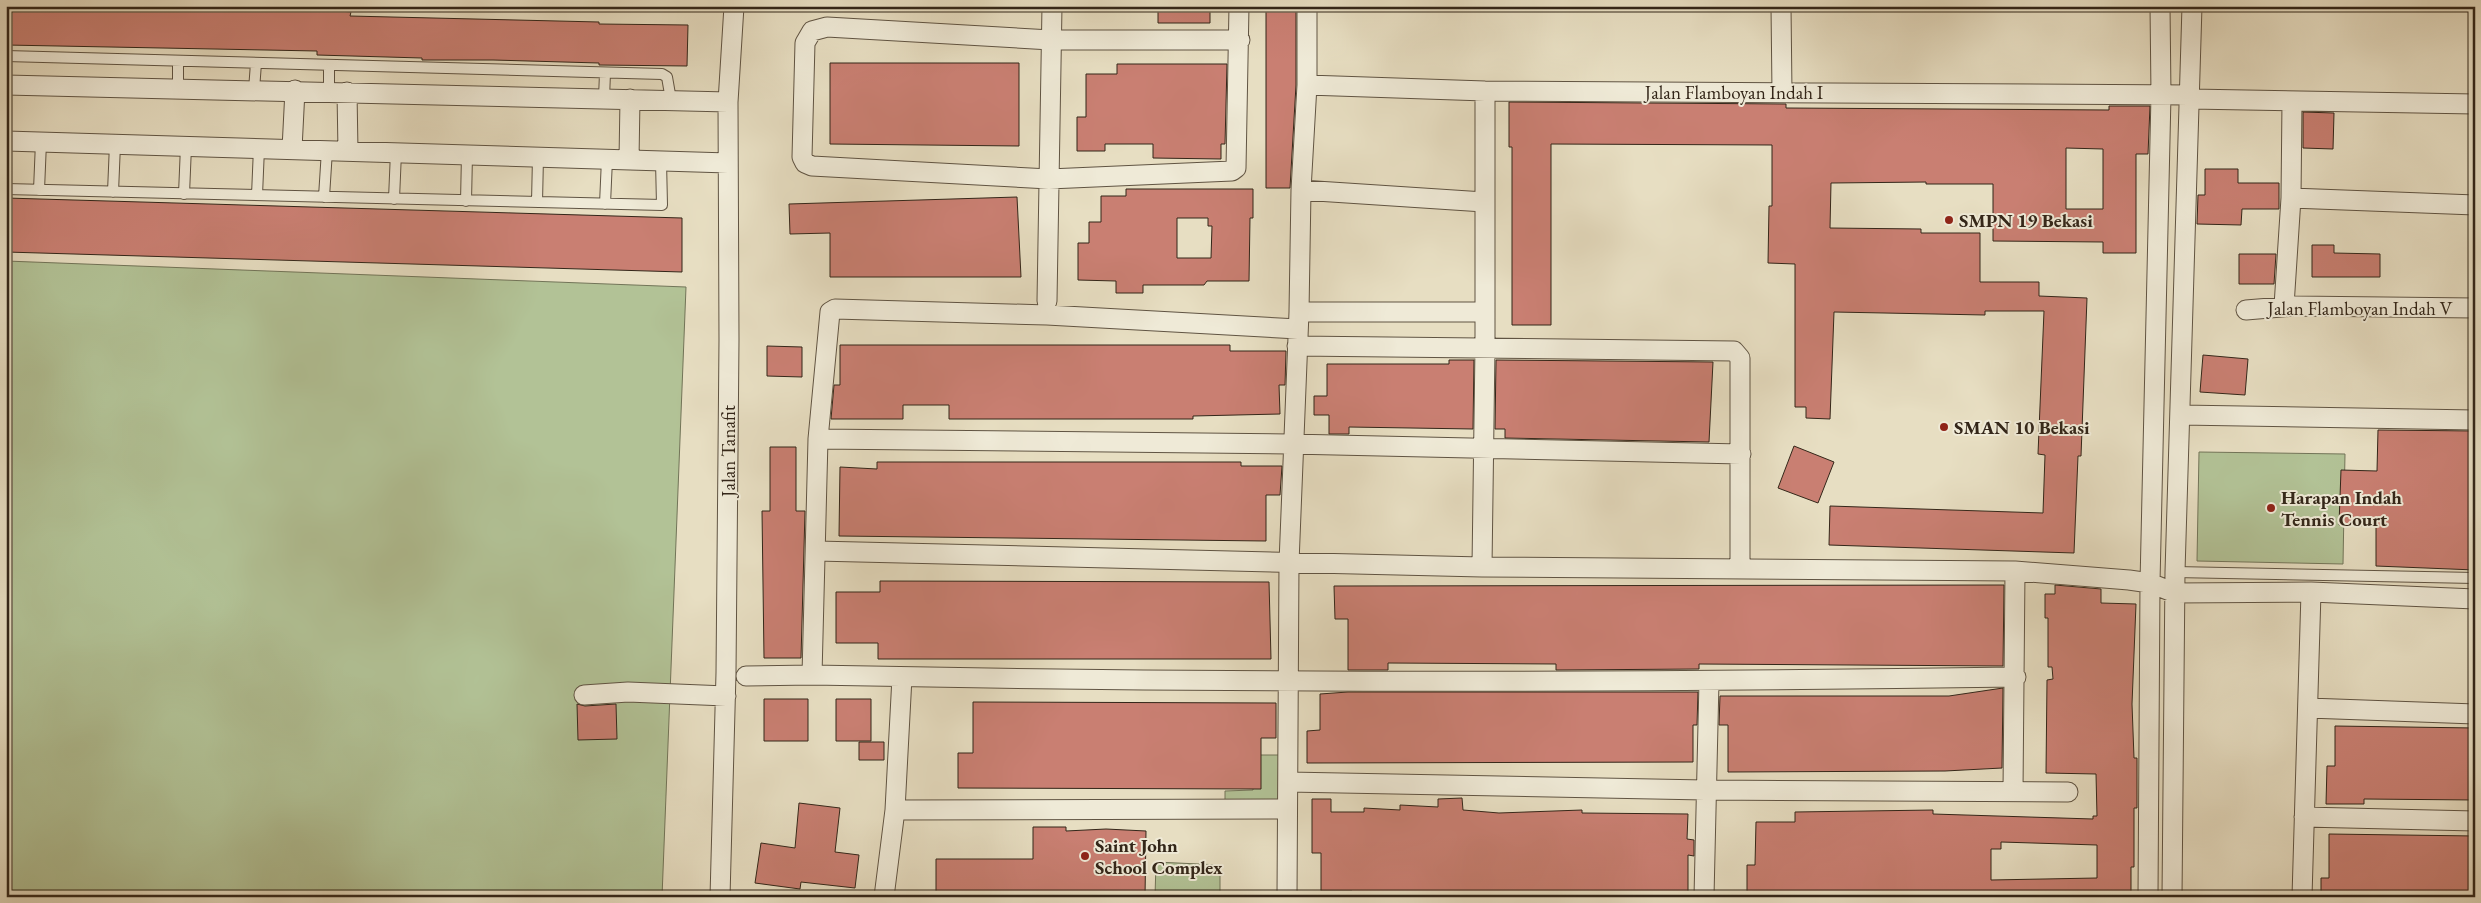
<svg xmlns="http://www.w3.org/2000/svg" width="2481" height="903" font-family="'EB Garamond',serif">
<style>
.green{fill:#b2c296;stroke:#727458}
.building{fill:#c97f72;stroke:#332619;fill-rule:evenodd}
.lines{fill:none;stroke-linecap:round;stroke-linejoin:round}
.lane-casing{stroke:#605443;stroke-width:12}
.street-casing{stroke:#605443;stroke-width:21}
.lane{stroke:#efead7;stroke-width:10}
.street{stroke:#efead7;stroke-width:19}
.poi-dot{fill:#8f2418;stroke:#efead7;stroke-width:2}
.labels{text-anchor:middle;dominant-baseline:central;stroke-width:4;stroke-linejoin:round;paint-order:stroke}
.street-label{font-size:19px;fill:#332619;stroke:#efead7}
.poi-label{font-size:19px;font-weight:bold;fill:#332619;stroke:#efead7;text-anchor:start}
</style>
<rect width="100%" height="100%" fill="#e7dec2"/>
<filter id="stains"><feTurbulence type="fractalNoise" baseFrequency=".004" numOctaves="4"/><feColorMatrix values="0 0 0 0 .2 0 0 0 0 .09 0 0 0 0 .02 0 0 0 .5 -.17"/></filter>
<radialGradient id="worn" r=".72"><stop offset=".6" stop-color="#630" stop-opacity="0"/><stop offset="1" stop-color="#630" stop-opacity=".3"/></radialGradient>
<path class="green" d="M6,261L686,287L662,897H6Z
M2199,452L2345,454L2343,564L2197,561Z
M1253,755H1284V807H1225V791L1253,790Z
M1156,862L1220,865V897H1155Z"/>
<path class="building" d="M6,6L121,9L174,7L316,9L351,12L350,16L599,22V24L688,25L687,66L599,65V63L493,60H422V58L317,55V51L6,45Z
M1158,6H1210V23H1158Z
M1266,6H1296V85L1290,188H1266Z
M830,63H1019V146L830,144Z
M1117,64H1227L1225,144H1221V159L1153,158V144H1105V151H1077V117H1086V74H1117Z
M1509,102L1786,104V108L2109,110V106H2150L2148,154H2136V253H2103V242L1993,241V184H1926V182L1831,183L1830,228L1921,229V233H1980V282H2039V296L2087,298L2081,456H2078L2074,553L1829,545L1830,506L2043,513L2045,455L2038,454L2044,311H1985V315L1834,312L1830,419L1806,418V407H1795V264L1768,263L1769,206H1772V145L1551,144V325H1512V147H1509ZM2066,148L2103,149V209H2066Z
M2303,112L2334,113L2333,149L2303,148Z
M2205,169H2238V183H2279V209H2242L2241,225L2197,224L2198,195H2205Z
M1126,189H1253V218H1250L1249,281H1207L1204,285H1143V293H1116V281L1078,280V243H1089V222H1101V196H1126ZM1177,218H1208V226H1212L1211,258H1177Z
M1017,197L1021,277H830V233L790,234L789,204Z
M6,198L682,218V272L6,252Z
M2312,245H2334V253L2380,254V277H2312Z
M2239,254H2276L2274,284H2239Z
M840,345H1230V351H1286L1285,385H1279L1280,414L1193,416V419H949V405H903V419H831L834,385H840Z
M767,346L802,347V377L767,376Z
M2203,355L2248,359L2245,395L2200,392Z
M1449,360H1474L1473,429L1349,427V434H1329V415H1314V396H1327V364H1449Z
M1496,360L1713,362L1709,442L1505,438V429H1495Z
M2378,430L2475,431V570L2376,566V526L2339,525L2341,470L2377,471Z
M1794,446L1834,462L1818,503L1778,488Z
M770,447H796V511H805L801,658H764L762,511H770Z
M877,462H1241V466H1282L1280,495H1266V541L839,536L840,467L877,469Z
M880,581L1269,582L1271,659H878V643H836V592H880Z
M2004,585L2003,666L1699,664V669L1556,670V664L1388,663V670H1348V619H1335L1334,586Z
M2055,585L2101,589V603L2136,604L2132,704L2134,758H2137V808H2134V867H2131V897H1747V865H1755L1756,822H1795V812L1933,810V814L2093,819V816H2097L2096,774L2046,773L2047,680L2053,679L2052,667H2048V618H2045V594H2055ZM2001,842L2097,845V878L1991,880V849H2001Z
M2003,688L2002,768L1945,771L1728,772V725H1719L1720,696H1949Z
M1348,692H1698L1697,725H1693V762L1307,763V731L1320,730V694Z
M764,699H808V741H764Z
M836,699H871V741H836Z
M973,702L1276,703V738H1261V789L958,788V753H973Z
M577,704L585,706L616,704L617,739L578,740Z
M2335,726L2475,728V800L2364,799V804H2326L2327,766H2335Z
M859,742H884V760H859Z
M1462,798L1463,810L1499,813L1582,810V813L1688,814L1687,839L1694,840V856L1688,855V897H1352V891H1321V853H1312V799H1331V812H1364V808L1400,810V805L1438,807V799Z
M799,803L840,808L835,852L859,855L855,888L801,882L800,889L755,883L761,843L795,848Z
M1033,827H1066V831L1106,829L1146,831L1145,897H936V859H1033Z
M2329,834L2475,836V897H2321V878H2329Z"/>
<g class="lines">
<defs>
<path id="lane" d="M6,56L662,74L667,77L671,100
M178,88V61
M254,90L256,63
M329,91V65
M604,98L605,73
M6,189L662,205L661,161
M39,190L41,142
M113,192L115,144
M184,194L186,146
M257,195L259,148
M324,197L327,150
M394,199L396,152
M466,201L467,155
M537,202L538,157
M605,204L607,159
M2175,572L2475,578"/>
<path id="street" d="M1239,6L1236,168L1232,171L1049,179L812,166L805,163L802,157L805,43L812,31L827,27L1051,40H1240
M1781,6L1782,93
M6,85L728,102
M1307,85L1485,91L2191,95
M347,92L348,151
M2191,99L2475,104
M6,141L728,163
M292,149L295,90
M629,160L630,99
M1301,190L1484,202
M2291,198L2475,205
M1047,301L1052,6
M2284,306L2291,198L2292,101
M2246,310L2295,306L2475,308
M1299,312H1484
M1298,329L1047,315L835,309L830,312L818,439L812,675C1213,683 1614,683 2016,677
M1297,346L1734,351L1740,358V569
M2181,415L2475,420
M818,439L1290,444L1741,454
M816,551L1482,567L2015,571L2129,580L2150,583L2175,593L2311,592L2475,599
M1482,567L1485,347V91
M746,676L812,675
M584,695L628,692L726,696
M2308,708L2475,714
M1288,782L1705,790L2068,792
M2013,791L2015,571
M895,810L1287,809
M2304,817L2475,821
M720,897L726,673L729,340L728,102L734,6
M884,897L895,810L902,677
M1287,897L1289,563L1299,312L1301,190L1307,85V6
M1704,897L1709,681
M2148,897L2150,583L2161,95L2160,6
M2172,897L2175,572L2192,6
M2302,897L2311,592"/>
</defs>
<use href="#lane" class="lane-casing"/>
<use href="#street" class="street-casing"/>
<use href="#lane" class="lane"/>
<use href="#street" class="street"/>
</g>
<g class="poi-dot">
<circle cx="1949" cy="220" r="5"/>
<circle cx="1944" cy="427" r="5"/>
<circle cx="2271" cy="508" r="5"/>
<circle cx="1085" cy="856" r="5"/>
</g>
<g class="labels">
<g class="street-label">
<text x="1734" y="92">Jalan Flamboyan Indah I</text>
<text x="2360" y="308">Jalan Flamboyan Indah V</text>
<text transform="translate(728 451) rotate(-90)">Jalan Tanafit</text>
</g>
<g class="poi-label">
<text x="1959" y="220">SMPN 19 Bekasi</text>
<text x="1954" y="427">SMAN 10 Bekasi</text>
<text x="2281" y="497">Harapan Indah<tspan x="2281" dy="22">Tennis Court</tspan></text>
<text x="1095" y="845">Saint John<tspan x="1095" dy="22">School Complex</tspan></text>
</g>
</g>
<rect width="2481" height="903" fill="none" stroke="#e7dec2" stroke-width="25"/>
<rect x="8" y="8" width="2466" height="888" fill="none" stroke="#332619" stroke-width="2.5"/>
<rect x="12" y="12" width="2456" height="878" fill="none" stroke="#332619"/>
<rect width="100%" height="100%" filter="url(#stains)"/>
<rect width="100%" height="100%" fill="url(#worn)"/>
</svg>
